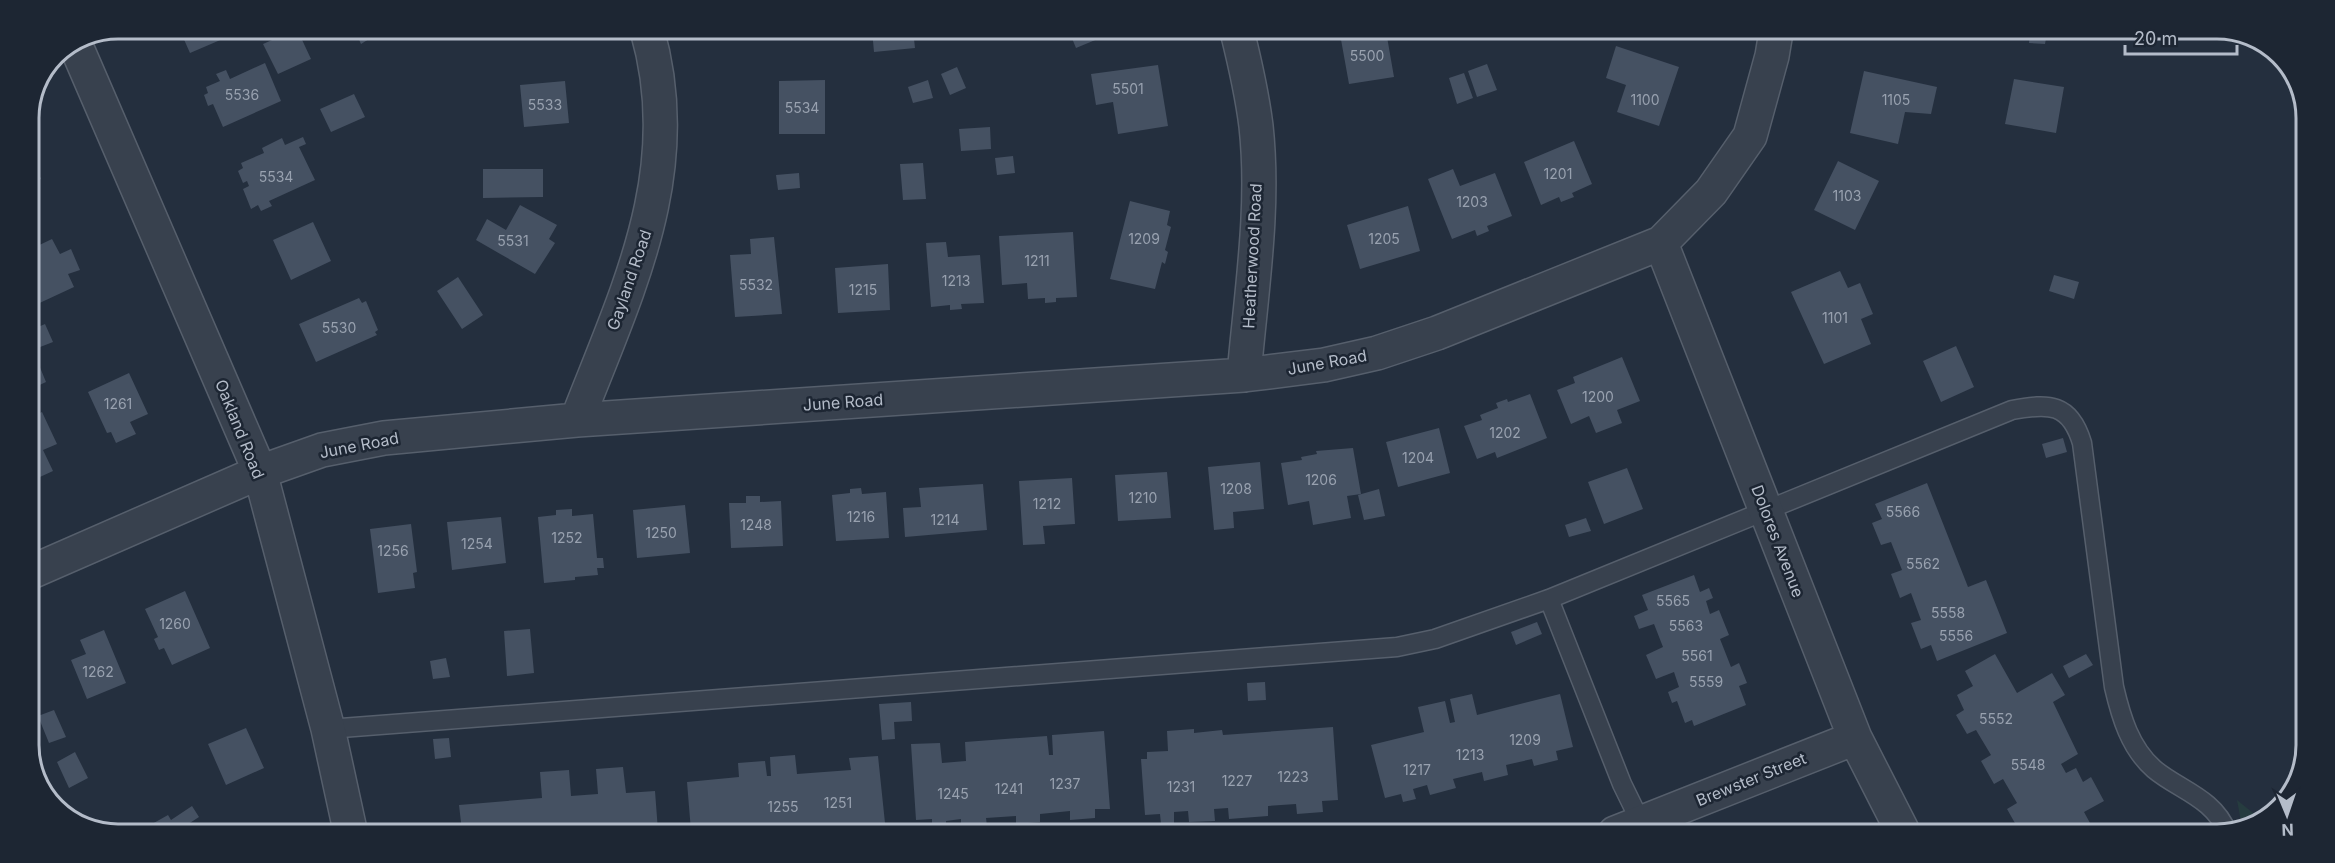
<svg xmlns="http://www.w3.org/2000/svg" width="2335" height="863" font-family="Inter,sans-serif">
<style>
.green{fill:#263c3f}
.building{fill:#455162}
.lines{fill:none;stroke-linecap:round;stroke-linejoin:round}
.lane-casing{stroke:#565f6c;stroke-width:21}
.street-casing{stroke:#565f6c;stroke-width:36}
.lane{stroke:#38414e;stroke-width:18}
.street{stroke:#38414e;stroke-width:33}
.labels{text-anchor:middle;dominant-baseline:central;stroke-width:5;stroke-linejoin:round;paint-order:stroke}
.number-label{font-size:14px;fill:#98a1af}
.street-label{font-size:16px;fill:#b4bcc9;stroke:#1d2633}
.rim{fill:none;stroke:#b4bcc9;stroke-width:3}
</style>
<rect width="100%" height="100%" fill="#242f3e"/>
<path class="green" d="M2237,800L2263,821L2242,827Z"/>
<path class="building" d="M170,29H246L190,53L182,35L174,39Z
M297,29L311,59L278,74L263,44Z
M354,29H374L377,34L361,44Z
M872,30H913L915,48L874,52Z
M1069,31H1117L1076,48Z
M1353,31H1386L1394,77L1349,84L1340,34Z
M1873,32L1920,33L1919,40L1872,35Z
M2030,33H2047L2045,44L2029,43Z
M1616,46L1679,67L1659,126L1617,112L1626,85L1606,78Z
M265,63L281,101L223,127L213,104L208,106L204,95L208,93L206,87L220,81L216,74L226,70L230,79Z
M1487,64L1497,90L1477,97L1468,71Z
M1158,65L1168,126L1118,134L1113,102L1096,105L1091,74Z
M957,67L966,88L950,95L941,74Z
M1864,71L1937,87L1931,114L1905,112L1898,144L1850,133Z
M1464,73L1473,98L1457,104L1449,78Z
M2014,79L2064,87L2056,133L2005,124Z
M825,80V134H779V81Z
M928,80L933,98L913,103L908,87Z
M565,81L569,123L524,127L520,85Z
M354,94L365,117L331,132L320,109Z
M990,127L991,149L961,151L959,129Z
M303,137L306,144L299,147L315,180L269,201L272,206L261,211L258,205L251,209L243,189L249,186L247,181L243,183L238,171L243,168L241,163L264,153L262,148L282,138L285,145Z
M1574,141L1592,184L1572,193L1574,197L1561,202L1559,197L1541,205L1524,162Z
M31,156L41,179L29,184L37,201L29,204V157Z
M1013,156L1015,173L997,175L995,158Z
M1838,161L1879,181L1855,230L1814,210Z
M923,163L926,199L903,200L900,164Z
M483,169H543V197L483,198Z
M1453,169L1460,186L1495,173L1512,216L1487,226L1489,231L1477,236L1475,230L1452,239L1428,179Z
M799,173L800,188L778,190L776,175Z
M1130,201L1170,211L1167,225L1171,227L1165,250L1168,252L1165,264L1162,262L1155,289L1110,279Z
M520,205L557,225L549,239L555,243L535,274L476,240L487,219L506,230Z
M1408,206L1420,251L1360,269L1347,225Z
M313,222L331,261L291,280L273,240Z
M1073,232L1077,297L1056,298V302L1045,303V298L1028,299L1027,283L1002,285L999,236Z
M774,237L782,314L735,317L730,255L751,254L750,239Z
M52,239L60,254L71,249L80,270L68,274L74,287L31,307L29,250Z
M946,242L948,257L980,255L984,303L961,304L962,309L950,310V305L931,307L926,243Z
M888,264L890,310L838,313L835,268Z
M1840,271L1848,288L1860,283L1873,314L1861,319L1871,344L1824,364L1791,292Z
M2054,275L2079,282L2074,299L2049,291Z
M458,277L483,315L462,329L437,291Z
M359,298L362,303L366,301L378,330L375,332L377,335L316,362L299,324Z
M45,324L53,342L35,349L29,331Z
M1956,346L1974,387L1941,402L1923,361Z
M32,348L46,382L29,390V349Z
M1622,357L1640,401L1617,410L1622,423L1596,433L1589,416L1571,424L1557,390L1575,383L1573,377Z
M129,373L148,414L130,422L136,434L116,443L111,432L107,433L88,392Z
M1530,394L1547,438L1497,458L1495,452L1477,459L1464,426L1482,420L1480,415L1498,408L1496,403L1507,399L1508,402Z
M42,412L57,444L43,450L53,471L29,482V418Z
M1439,428L1450,473L1398,487L1386,442Z
M2063,438L2067,452L2046,458L2042,444Z
M1353,448L1361,494L1347,496L1351,518L1313,525L1309,501L1288,505L1281,463L1302,460L1301,457L1317,454L1316,451Z
M1260,462L1264,509L1233,512L1234,528L1214,530L1208,467Z
M1627,468L1643,509L1604,524L1588,482Z
M1167,472L1171,518L1118,521L1115,475Z
M1072,478L1075,524L1043,526L1045,544L1023,545L1019,481Z
M1927,483L1968,587L1986,580L2007,633L1937,661L1931,645L1921,649L1911,623L1921,620L1911,593L1900,598L1891,574L1902,570L1891,542L1881,545L1872,523L1882,519L1875,504Z
M983,484L987,530L905,537L903,508L921,507L919,488Z
M861,488L862,494L886,492L889,538L836,541L832,495L850,493V489Z
M1379,489L1385,516L1364,520L1358,495Z
M746,496H760V502L781,501L783,546L731,548L729,503H746Z
M685,505L690,553L637,558L633,510Z
M572,509V516L593,514L597,558H603L604,568H597L598,575L575,577V580L544,583L538,517L556,515V510Z
M501,517L506,563L452,570L447,522Z
M1586,518L1591,531L1569,537L1565,525Z
M411,524L417,572L413,573L415,588L378,593L370,529Z
M1694,575L1700,592L1709,588L1713,598L1706,601L1710,614L1719,610L1729,635L1720,639L1731,667L1739,663L1747,683L1739,686L1746,705L1694,726L1692,720L1685,723L1677,701L1672,703L1668,692L1679,687L1674,672L1656,679L1646,655L1663,647L1654,624L1639,629L1634,616L1648,610L1642,595Z
M185,591L210,648L172,665L164,648L159,650L154,639L158,637L145,609Z
M1537,622L1542,634L1516,645L1511,632Z
M530,629L534,673L507,676L504,631Z
M104,630L126,683L87,699L71,660L86,654L80,640Z
M1995,654L2017,693L2052,673L2065,695L2053,702L2078,754L2061,764L2066,773L2076,768L2083,782L2091,777L2104,801L2084,812L2096,834H2034L2030,826L2020,832L2007,809L2017,803L2003,779L1994,784L1981,761L1991,755L1976,730L1967,734L1956,715L1964,710L1957,695L1973,686L1965,671Z
M2086,654L2093,665L2069,678L2063,666Z
M446,658L450,677L433,679L430,661Z
M1265,682L1266,700L1248,701L1247,683Z
M1472,694L1477,715L1560,694L1573,747L1556,751L1558,760L1534,766L1532,759L1506,765L1508,775L1484,781L1482,772L1453,779L1456,788L1430,795L1427,785L1413,789L1416,799L1403,802L1401,794L1385,798L1371,745L1424,732L1418,707L1445,701L1450,723L1455,722L1450,699Z
M911,702L912,721L894,722L895,739L882,740L879,704Z
M54,710L66,737L49,743L38,716Z
M1333,727L1338,800L1322,801L1323,812L1297,814L1296,804L1268,806V816L1229,819L1228,808L1214,809L1215,821L1189,822L1188,811L1174,812V823L1161,824L1160,814L1145,815L1141,759H1147V752L1168,751L1167,731L1194,729V733L1222,730L1223,735Z
M246,728L264,768L226,785L208,744Z
M1104,731L1110,809H1095V818L1070,820V811L1040,814V822L1016,824V816L986,818L987,826L961,828V819L946,821V828L932,829V819L916,820L911,744L940,743L942,763L966,761L965,742L1047,736L1049,755H1053L1052,735Z
M449,738L451,757L435,759L433,739Z
M75,752L88,778L69,788L57,762Z
M795,755L797,774L851,770L849,758L878,756L885,823L868,825V831H842V827L814,829V831H691L687,782L739,777L738,763L765,761L767,776H771L770,757Z
M623,767L626,793L655,791L658,831H462L459,805L542,798L540,772L569,770L571,796L598,794L596,769Z
M192,806L199,817L179,830H156L152,824L168,815L171,820Z"/>
<g class="lines">
<defs>
<path id="lane" d="M1549,599L1622,784L1644,829
M328,729L1397,647L1435,639L1549,599L2012,410C2049,403 2070,403 2082,443L2114,687C2121,717 2130,748 2154,769C2179,790 2214,798 2227,832"/>
<path id="street" d="M1237,31C1245,63 1252,94 1256,126C1265,208 1251,293 1244,375
M76,46L260,472L328,729L350,830
M1661,243L1855,738L1904,834
M577,420C627,291 688,171 647,30
M29,573L260,472L322,450L384,438L577,420L1244,375L1324,365L1377,353L1437,333L1661,243L1711,192L1750,136L1772,56L1776,32
M1615,833L1855,738"/>
</defs>
<use href="#lane" class="lane-casing"/>
<use href="#street" class="street-casing"/>
<use href="#lane" class="lane"/>
<use href="#street" class="street"/>
</g>
<g class="labels">
<g class="number-label">
<text x="1367" y="55">5500</text>
<text x="1128" y="88">5501</text>
<text x="242" y="94">5536</text>
<text x="1645" y="99">1100</text>
<text x="1896" y="99">1105</text>
<text x="545" y="104">5533</text>
<text x="802" y="107">5534</text>
<text x="1558" y="173">1201</text>
<text x="276" y="176">5534</text>
<text x="1847" y="195">1103</text>
<text x="1472" y="201">1203</text>
<text x="1144" y="238">1209</text>
<text x="1384" y="238">1205</text>
<text x="513" y="240">5531</text>
<text x="1037" y="260">1211</text>
<text x="956" y="280">1213</text>
<text x="756" y="284">5532</text>
<text x="863" y="289">1215</text>
<text x="1835" y="317">1101</text>
<text x="339" y="327">5530</text>
<text x="1598" y="396">1200</text>
<text x="118" y="403">1261</text>
<text x="1505" y="432">1202</text>
<text x="1418" y="457">1204</text>
<text x="1321" y="479">1206</text>
<text x="1236" y="488">1208</text>
<text x="1143" y="497">1210</text>
<text x="1047" y="503">1212</text>
<text x="1903" y="511">5566</text>
<text x="861" y="516">1216</text>
<text x="945" y="519">1214</text>
<text x="756" y="524">1248</text>
<text x="661" y="532">1250</text>
<text x="567" y="537">1252</text>
<text x="477" y="543">1254</text>
<text x="393" y="550">1256</text>
<text x="1923" y="563">5562</text>
<text x="1673" y="600">5565</text>
<text x="1948" y="612">5558</text>
<text x="175" y="623">1260</text>
<text x="1686" y="625">5563</text>
<text x="1956" y="635">5556</text>
<text x="1697" y="655">5561</text>
<text x="98" y="671">1262</text>
<text x="1706" y="681">5559</text>
<text x="1996" y="718">5552</text>
<text x="1525" y="739">1209</text>
<text x="1470" y="754">1213</text>
<text x="2028" y="764">5548</text>
<text x="1417" y="769">1217</text>
<text x="1293" y="776">1223</text>
<text x="1237" y="780">1227</text>
<text x="1065" y="783">1237</text>
<text x="1181" y="786">1231</text>
<text x="1009" y="788">1241</text>
<text x="953" y="793">1245</text>
<text x="838" y="802">1251</text>
<text x="783" y="806">1255</text>
</g>
<g class="street-label">
<text transform="translate(1252 256) rotate(-87)">Heatherwood Road</text>
<text transform="translate(629 280) rotate(-71)">Gayland Road</text>
<text transform="translate(1327 362) rotate(-10)">June Road</text>
<text transform="translate(843 402) rotate(-4)">June Road</text>
<text transform="translate(240 429) rotate(68)">Oakland Road</text>
<text transform="translate(359 445) rotate(-11)">June Road</text>
<text transform="translate(1778 541) rotate(69)">Dolores Avenue</text>
<text transform="translate(1751 779) rotate(-22)">Brewster Street</text>
</g>
</g>
<path d="M0 0H2335V863H0ZM118 39H2217A79 79 0 0 1 2296 118V745A79 79 0 0 1 2217 824H118A79 79 0 0 1 39 745V118A79 79 0 0 1 118 39Z" fill="#1d2633" fill-rule="evenodd"/>
<path class="rim" d="M118 39H2217A79 79 0 0 1 2296 118V745A79 79 0 0 1 2217 824H118A79 79 0 0 1 39 745V118A79 79 0 0 1 118 39Z"/>
<g transform="translate(2287 815) rotate(178)" stroke="#1d2633" stroke-width="4.5" paint-order="stroke">
<path d="M0-4.5L10 22L0 15L-10 22Z" fill="#b4bcc9"/>
<text y="-9" font-size="16" font-weight="bold" text-anchor="middle" fill="#b4bcc9">N</text>
</g>
<path d="M2125 45v9h112v-9" fill="none" stroke="#b4bcc9" stroke-width="3"/>
<text x="2134" y="45" font-size="18" fill="#b4bcc9" stroke="#1d2633" stroke-width="4.5" paint-order="stroke">20 m</text>
</svg>
